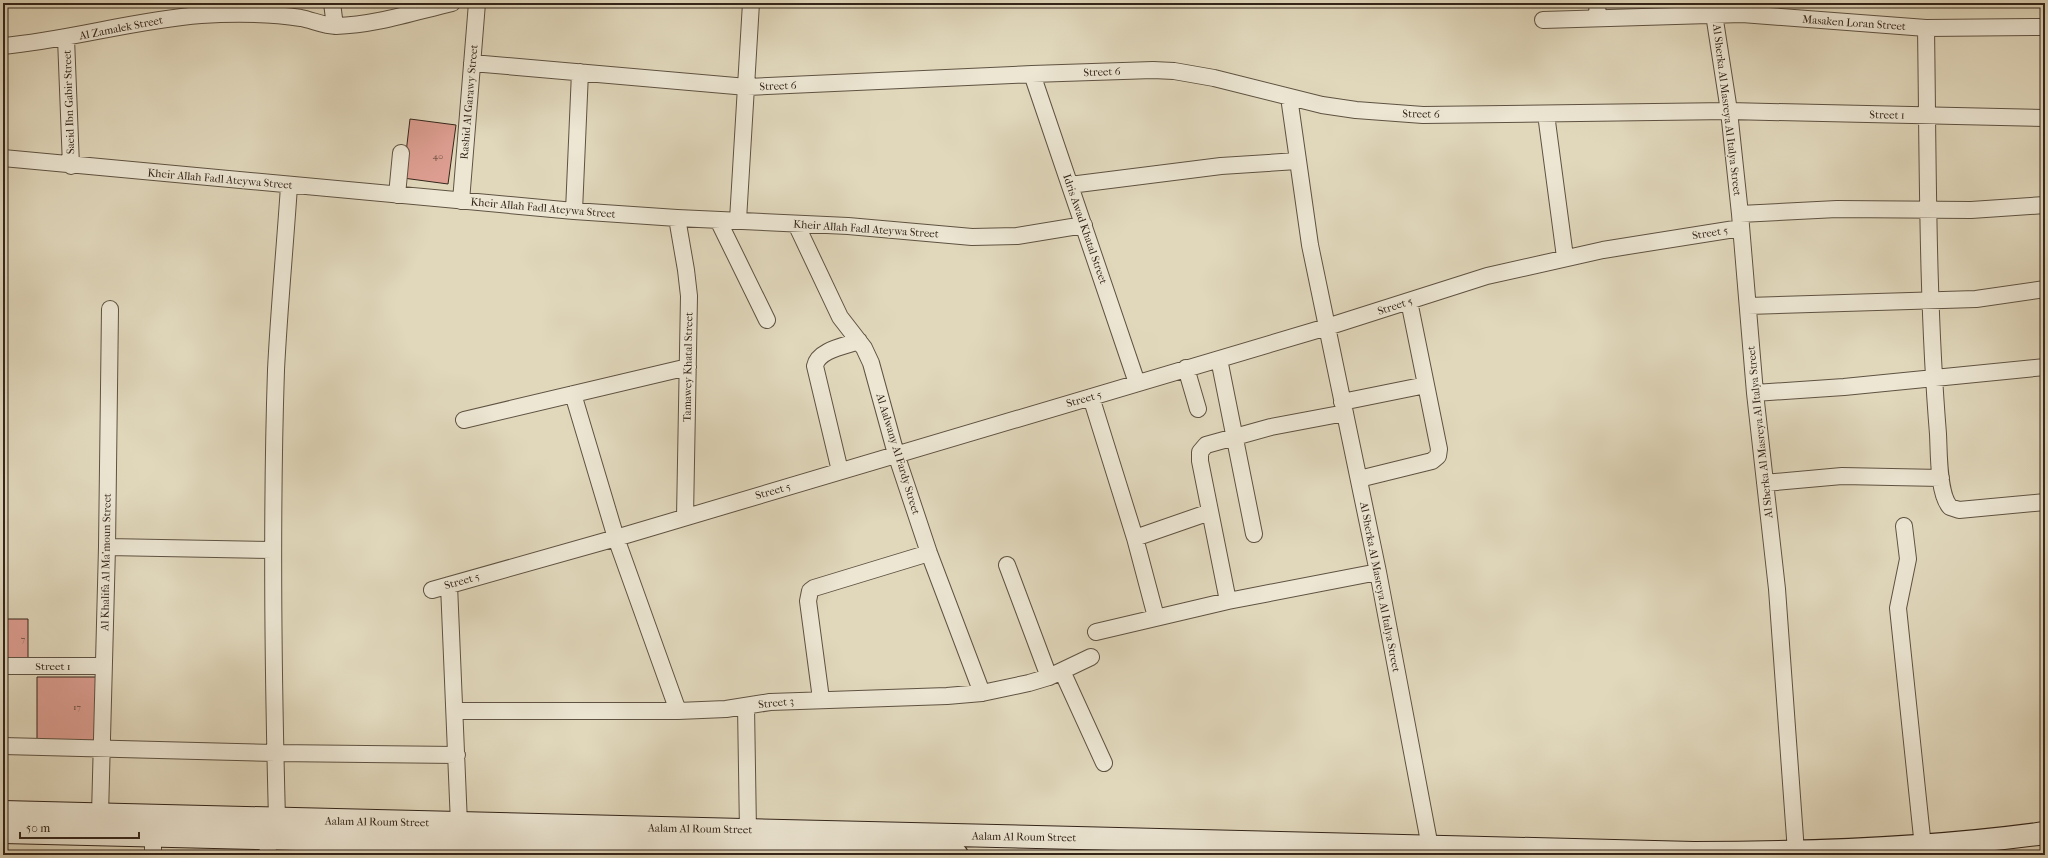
<svg xmlns="http://www.w3.org/2000/svg" width="2048" height="858" font-family="'IM FELL French Canon',serif">
<style>
.building{fill:#dd9e91;stroke:#34251a}
.lines{fill:none;stroke-linecap:round;stroke-linejoin:round}
.street-casing{stroke:#5f5242;stroke-width:18}
.secondary-casing{stroke:#34251a;stroke-width:24}
.street{stroke:#ece6d3;stroke-width:16}
.secondary{stroke:#ece6d3;stroke-width:22}
.labels{text-anchor:middle;dominant-baseline:central;stroke-width:3;stroke-linejoin:round;paint-order:stroke}
.number-label{font-size:9px;fill:#5e4338}
.street-label{font-size:11px;fill:#34251a;stroke:#ece6d3}
</style>
<rect width="100%" height="100%" fill="#e1d8bc"/>
<filter id="stains"><feTurbulence type="fractalNoise" baseFrequency=".005" numOctaves="4"/><feColorMatrix values="0 0 0 0 .2 0 0 0 0 .09 0 0 0 0 .02 0 0 0 .5 -.17"/></filter>
<radialGradient id="worn" r=".72"><stop offset=".6" stop-color="#630" stop-opacity="0"/><stop offset="1" stop-color="#630" stop-opacity=".3"/></radialGradient>
<path class="building" d="M410,119L456,125L448,184L403,178Z
M3,619H28V659L3,658Z
M37,677H96L97,744L37,745Z"/>
<g class="lines">
<defs>
<path id="street" d="M332,3L335,26
M1597,3L1598,18
M1714,14L1729,111L1740,214L1755,393L1777,589L1796,852
M1543,20L1742,14L1926,28L2045,27
M1926,28C1928,163 1927,299 1938,434C1939,452 1938,494 1950,507L1959,510L2045,502
M66,38L71,166
M3,46C70,40 134,20 201,15C233,13 268,13 301,18C312,20 324,26 336,26C375,25 414,12 452,3
M472,63L747,87L1032,74L1153,70L1174,71L1214,78L1322,105L1356,110L1423,115L1729,111L2045,118
M1032,74L1137,383
M1289,97L1310,245L1378,572L1430,847
M1546,114L1565,257
M3,158L574,211L677,218L848,226L972,237L1017,236L1084,225
M1070,185L1221,166L1297,161
M397,195L401,153
M461,201L477,3
M574,211L580,72
M1740,214L1837,209L1971,210L2045,205
M677,218L686,270L689,296L685,517
M718,220L767,320
M738,220L751,3
M796,224L840,317L864,348L871,363L896,454L929,553L982,693
M1748,306L1976,299L2045,289
M1219,359L1254,534
M1186,368L1198,409
M1755,393L1844,387L2045,367
M573,394L616,538L678,711
M1091,397L1135,538L1156,617
M1342,402L1426,385
M464,420L688,367
M840,471L815,366C818,350 845,346 859,341
M1359,479L1432,461L1438,456L1439,449L1409,301
M1765,483L1842,476L1941,478
M1904,526L1908,559L1898,608L1923,847
M1135,538L1210,512
M107,547L273,550
M1007,565L1049,677
M449,585L459,824
M432,590L616,538L1327,327L1487,276L1603,250L1741,228
M1228,601L1200,461V452L1206,445L1271,427L1345,413
M1096,632L1228,601L1378,572
M3,666H103
M1062,671L1104,763
M821,699L808,601L810,591L814,588L929,553
M746,706L748,831
M455,711H678L726,709L770,702L947,696L982,693L1029,683L1049,677L1091,657
M3,746L275,753L457,755
M100,815L107,547L110,309
M277,819C273,670 271,520 276,370C279,309 285,247 289,186
M267,838L268,855
M153,855V835"/>
<path id="secondary" d="M3,812L1694,853C1811,853 1929,849 2045,833
M3,832L957,855"/>
</defs>
<use href="#street" class="street-casing"/>
<use href="#secondary" class="secondary-casing"/>
<use href="#street" class="street"/>
<use href="#secondary" class="secondary"/>
</g>
<g class="labels">
<g class="number-label">
<text x="438" y="156">40</text>
<text x="23" y="639">7</text>
<text x="77" y="707">17</text>
</g>
<g class="street-label">
<text transform="translate(1854 23) rotate(4)">Masaken Loran Street</text>
<text transform="translate(121 28) rotate(-11)">Al Zamalek Street</text>
<text transform="translate(1102 72) rotate(-2)">Street 6</text>
<text transform="translate(778 86) rotate(-2)">Street 6</text>
<text transform="translate(69 102) rotate(-92)">Saeid Ibn Gabir Street</text>
<text transform="translate(469 102) rotate(-85)">Rashid Al Garawy Street</text>
<text transform="translate(1727 110) rotate(83)">Al Sherka Al Masreya Al Italya Street</text>
<text transform="translate(1421 114) rotate(1)">Street 6</text>
<text transform="translate(1887 115) rotate(1)">Street 1</text>
<text transform="translate(220 179) rotate(5)">Kheir Allah Fadl Ateywa Street</text>
<text transform="translate(543 208) rotate(5)">Kheir Allah Fadl Ateywa Street</text>
<text transform="translate(866 229) rotate(4)">Kheir Allah Fadl Ateywa Street</text>
<text transform="translate(1085 229) rotate(71)">Idris Awad Khatal Street</text>
<text transform="translate(1710 233) rotate(-9)">Street 5</text>
<text transform="translate(1395 306) rotate(-18)">Street 5</text>
<text transform="translate(688 367) rotate(-89)">Tamawey Khatal Street</text>
<text transform="translate(1084 399) rotate(-16)">Street 5</text>
<text transform="translate(1760 432) rotate(-96)">Al Sherka Al Masreya Al Italya Street</text>
<text transform="translate(898 454) rotate(73)">Al Aalwany Al Fardy Street</text>
<text transform="translate(773 491) rotate(-16)">Street 5</text>
<text transform="translate(106 562) rotate(-89)">Al Khalifa Al Ma'moun Street</text>
<text transform="translate(462 581) rotate(-16)">Street 5</text>
<text transform="translate(1380 587) rotate(79)">Al Sherka Al Masreya Al Italya Street</text>
<text x="53" y="666">Street 1</text>
<text transform="translate(776 703) rotate(-6)">Street 3</text>
<text transform="translate(377 822) rotate(1)">Aalam Al Roum Street</text>
<text transform="translate(700 829) rotate(1)">Aalam Al Roum Street</text>
<text transform="translate(1024 837) rotate(1)">Aalam Al Roum Street</text>
</g>
</g>
<rect width="2048" height="858" fill="none" stroke="#e1d8bc" stroke-width="16"/>
<rect x="4" y="4" width="2040" height="850" fill="none" stroke="#34251a" stroke-width="2"/>
<rect x="8" y="8" width="2032" height="842" fill="none" stroke="#34251a"/>
<path d="M20 832v6h119v-6" fill="none" stroke="#34251a" stroke-width="2"/>
<text x="26" y="832" font-size="12" fill="#34251a" stroke="#ece6d3" stroke-width="3" paint-order="stroke">50 m</text>
<rect width="100%" height="100%" filter="url(#stains)"/>
<rect width="100%" height="100%" fill="url(#worn)"/>
</svg>
